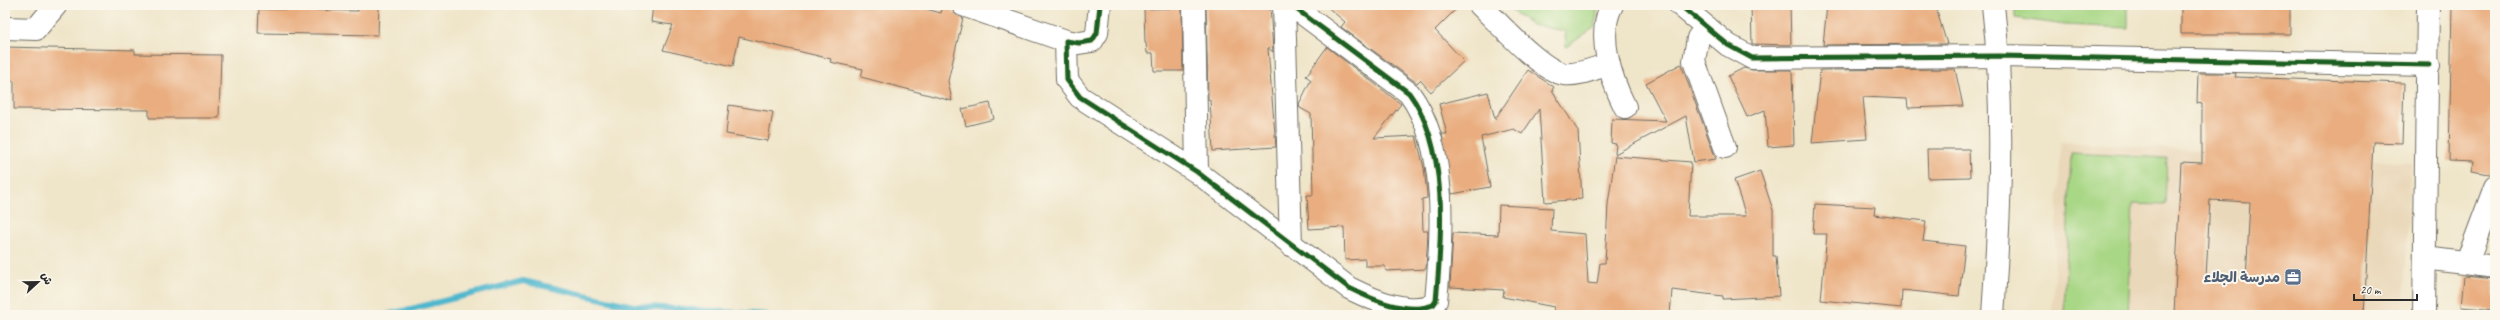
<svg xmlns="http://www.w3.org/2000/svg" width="2500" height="320" font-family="Caveat,'Playpen Sans Arabic',sans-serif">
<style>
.built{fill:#ead8ba}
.green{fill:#a8d785;stroke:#6a8158}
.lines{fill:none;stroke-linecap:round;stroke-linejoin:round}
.stream{stroke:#4fb7cd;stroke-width:6}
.building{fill:#e9ad7f;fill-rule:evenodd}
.minor-casing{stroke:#706c62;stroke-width:24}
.major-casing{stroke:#706c62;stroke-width:24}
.minor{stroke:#fff;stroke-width:22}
.major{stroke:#fff;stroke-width:22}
.cycleway-casing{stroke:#fbf7ec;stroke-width:8}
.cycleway{stroke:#1b5e20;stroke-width:5}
.labels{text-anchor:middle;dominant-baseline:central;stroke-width:4;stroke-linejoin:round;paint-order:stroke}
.service-label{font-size:14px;font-weight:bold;fill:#4e5e75;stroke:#fbf7ec;text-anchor:end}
</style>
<rect width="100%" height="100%" fill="#fbf7ec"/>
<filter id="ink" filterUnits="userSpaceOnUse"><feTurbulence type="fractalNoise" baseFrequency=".025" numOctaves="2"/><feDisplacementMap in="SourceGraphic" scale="8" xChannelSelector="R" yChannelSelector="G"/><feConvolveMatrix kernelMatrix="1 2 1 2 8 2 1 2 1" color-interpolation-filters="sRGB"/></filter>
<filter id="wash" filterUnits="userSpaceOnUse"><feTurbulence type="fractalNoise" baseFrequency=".012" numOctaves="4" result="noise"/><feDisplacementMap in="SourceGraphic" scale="16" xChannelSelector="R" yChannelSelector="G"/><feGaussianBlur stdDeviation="0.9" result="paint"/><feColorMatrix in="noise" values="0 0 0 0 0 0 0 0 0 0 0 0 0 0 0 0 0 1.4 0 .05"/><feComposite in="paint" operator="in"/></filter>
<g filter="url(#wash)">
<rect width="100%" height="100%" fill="#efe5c9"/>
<path class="built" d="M2061,142L2411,163L2403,315H2052Z"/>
<path class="green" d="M1504,5H1598L1595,27L1566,47L1565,31L1532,25Z
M2015,5H2128V28L2065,25L2015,18Z
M2071,153L2167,158L2165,205L2133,204L2128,315H2064Z"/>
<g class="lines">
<path class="stream" d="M387,315L523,281L633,306L766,315"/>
</g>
<g id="blocks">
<path class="building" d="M358,5H379L378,35L258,33L259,9L358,11Z
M653,5H911L941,13L943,5H951L954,13L963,18L948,81L952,101L861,77L863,69L830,62L831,59L739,37L733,66L663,50L673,25L651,22Z
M1206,5H1270L1273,52L1268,48L1276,147L1213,151L1210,100H1208Z
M1325,5H1460L1435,30L1464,61L1431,92L1420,80L1417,83L1341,27L1345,22Z
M1751,5H1790L1791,45L1752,44Z
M1827,5H1935L1947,44L1823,45Z
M2181,5H2290V34H2181Z
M2452,5H2495V175L2472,171L2473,162L2449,161Z
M1182,8L1183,71H1154L1153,53H1147L1146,43H1145L1144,9Z
M5,47L135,50V54L221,55L219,118H149V110L14,109V81H5Z
M1327,47L1401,104L1374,138L1416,136L1424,168L1427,194V198L1422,199L1423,231H1428L1426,269L1386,271L1385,266H1365V259L1345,260L1344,227L1309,229L1307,195H1313L1311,114L1300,108L1299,104L1311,80L1306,76Z
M1681,64L1716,159L1694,162L1686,116L1615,154L1616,144L1611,143L1612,119L1666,121L1646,83Z
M1744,68L1752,70H1792L1794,145L1768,147L1765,110L1747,117L1728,76Z
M1955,69L1963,106L1908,108L1907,99L1863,97L1867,139L1812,143L1820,70Z
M1528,70L1554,87L1552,90L1578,131L1582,199L1545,202L1539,109L1522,134L1514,129L1481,137L1490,187L1452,194L1442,134H1447L1439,104L1488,92L1495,119Z
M2198,73H2236L2235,77L2404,83L2402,143L2373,142L2364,315H2174L2181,162L2202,163V104L2197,103ZM2210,200L2250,202L2246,280L2206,278Z
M990,103L994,119L966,126L962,109Z
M729,105L773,112L768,141L726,134Z
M1927,149H1969L1970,177L1928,178Z
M1615,156L1691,162L1688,216H1746L1734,180L1760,171L1773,210V256H1776L1779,296L1723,299V296L1672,290L1670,315H1553L1554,307L1503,297L1504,290L1450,287L1453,233L1498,235L1499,205L1552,208L1551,231L1585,234L1588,283L1597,284L1600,263H1605L1608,204Z
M1815,204L1875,207L1874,215L1926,221L1923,241L1965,246L1959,296L1902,290L1901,308L1821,300L1827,234H1813Z
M2464,276L2495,279V310L2461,307Z"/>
</g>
</g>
<g filter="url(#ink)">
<use href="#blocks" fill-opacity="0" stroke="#706c62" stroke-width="1"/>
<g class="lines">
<defs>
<path id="minor" d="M963,5L1066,41
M1100,5L1097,33L1092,41L1079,43L1066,41L1067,80L1080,97L1197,172L1349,288C1373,300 1407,315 1433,305L1436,301C1442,237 1449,147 1409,93L1291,5
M1194,5L1197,172
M1284,5L1291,245
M1480,5C1498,22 1541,71 1564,74C1578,76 1595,68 1609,64
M1612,5C1596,35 1611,79 1625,107
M1680,5L1728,45L1752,58L1999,56L2429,65
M1707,27L1698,38L1694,61L1725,147
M5,28L36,29L56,5
M2425,258L2495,267
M2467,262L2495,187
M1993,315C2000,211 2005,109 1993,5"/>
<path id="major" d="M2424,315L2428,5"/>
</defs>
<use href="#minor" class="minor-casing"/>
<use href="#major" class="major-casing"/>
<use href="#minor" class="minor"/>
<use href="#major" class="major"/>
<defs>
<path id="cycleway" d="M1100,5L1097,33L1092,41L1079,43L1066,41L1067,80L1080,97L1197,172L1349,288C1373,300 1407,315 1433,305L1436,301C1442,237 1449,147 1409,93L1291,5
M1680,5L1728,45L1752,58L1999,56L2429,65"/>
</defs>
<use href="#cycleway" class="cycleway-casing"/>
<use href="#cycleway" class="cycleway"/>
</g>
</g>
<defs>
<symbol id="office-square" viewBox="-11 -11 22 22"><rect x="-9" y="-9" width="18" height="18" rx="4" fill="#5c6f8a" stroke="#fbf7ec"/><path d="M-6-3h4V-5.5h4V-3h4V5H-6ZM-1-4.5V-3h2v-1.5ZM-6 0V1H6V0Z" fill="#fff"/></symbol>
</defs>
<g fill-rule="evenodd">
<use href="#office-square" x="2283" y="267" width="20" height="20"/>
</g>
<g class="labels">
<g class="service-label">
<text x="2280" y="277">مدرسة الجلاء</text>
</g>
</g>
<rect width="2500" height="320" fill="none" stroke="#fbf7ec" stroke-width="20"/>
<g transform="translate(38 282) rotate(68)" stroke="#fbf7ec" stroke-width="3" paint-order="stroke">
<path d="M0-3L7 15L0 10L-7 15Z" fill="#2b2b2b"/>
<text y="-6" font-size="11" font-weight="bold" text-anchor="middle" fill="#2b2b2b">ش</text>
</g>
<path d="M2354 294v6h63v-6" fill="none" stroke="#2b2b2b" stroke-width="2"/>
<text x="2360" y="294" font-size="12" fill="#2b2b2b" stroke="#fbf7ec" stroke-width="3" paint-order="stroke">20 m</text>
</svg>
